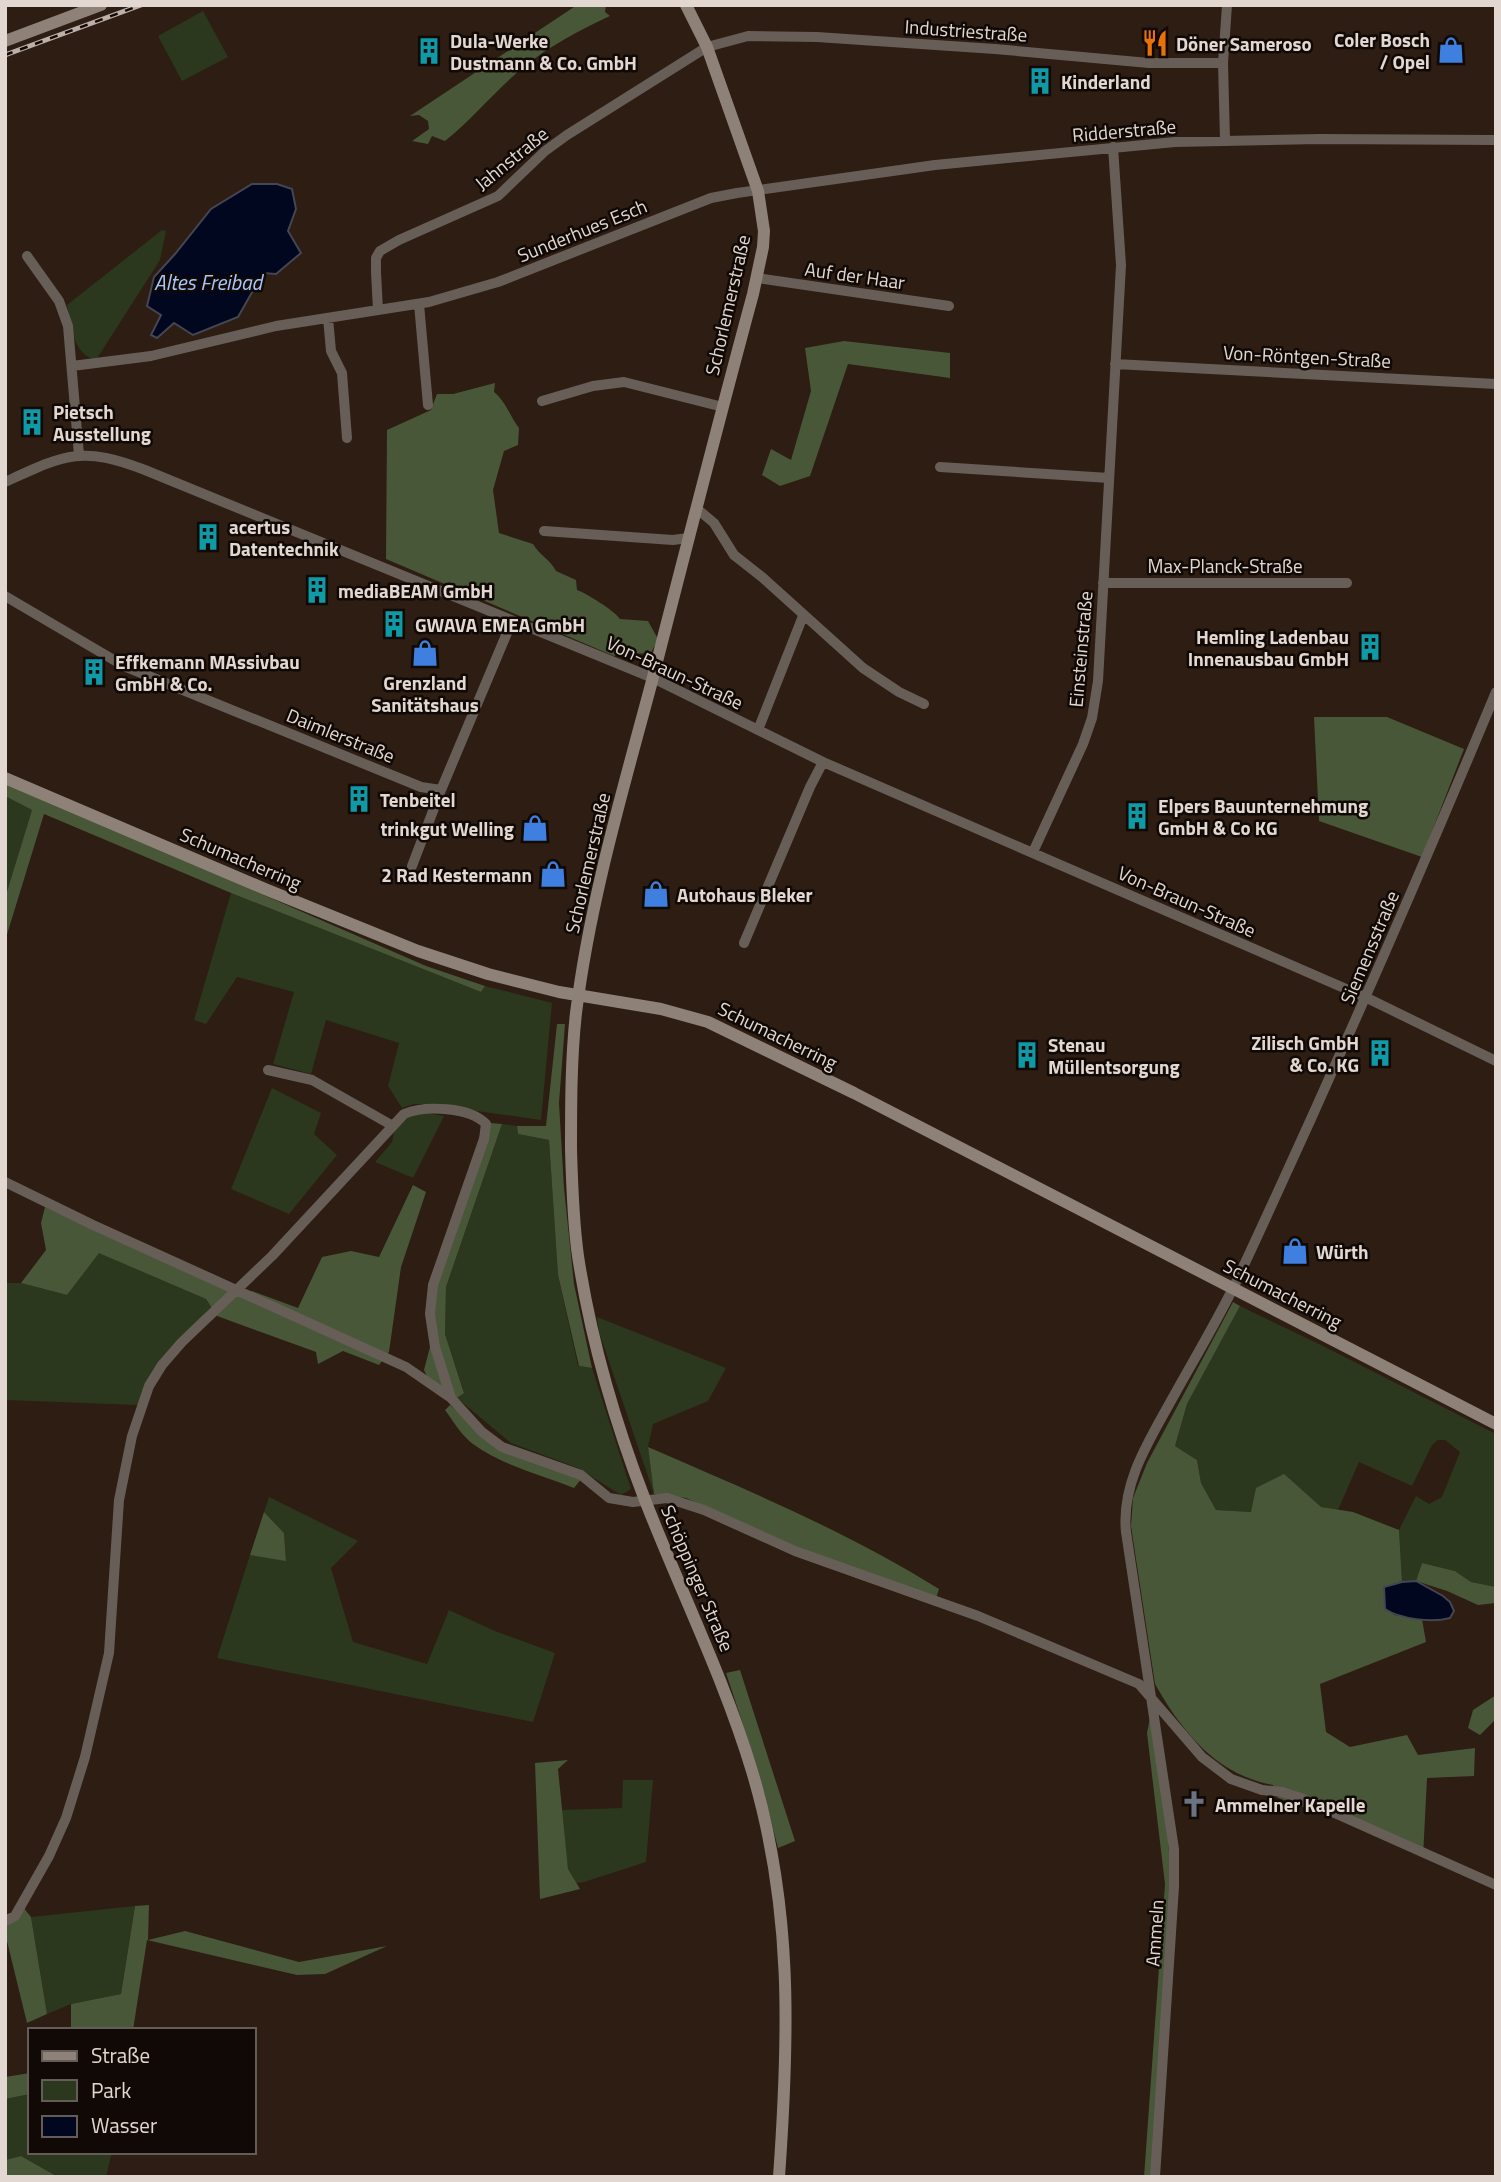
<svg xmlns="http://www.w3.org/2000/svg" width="1501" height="2182" font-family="'Titillium Web',sans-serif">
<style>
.green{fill:#2b381d}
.forest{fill:#485738}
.water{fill:#00071e;stroke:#444654;stroke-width:2}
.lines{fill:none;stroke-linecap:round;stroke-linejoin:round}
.street{stroke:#675e58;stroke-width:10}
.secondary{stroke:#8e8177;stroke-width:12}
.rail-casing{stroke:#bcafa8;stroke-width:5}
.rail{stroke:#100905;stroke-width:2.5;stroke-dasharray:8;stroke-linecap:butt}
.labels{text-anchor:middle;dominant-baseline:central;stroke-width:5;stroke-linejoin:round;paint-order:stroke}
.street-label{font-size:19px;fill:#e3d8d1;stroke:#100905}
.poi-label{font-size:19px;font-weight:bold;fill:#e3d8d1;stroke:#100905;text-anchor:start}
.water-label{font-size:21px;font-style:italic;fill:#a7c7fc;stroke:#100905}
</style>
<rect width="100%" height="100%" fill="#2d1d12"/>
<path class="green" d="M203,11L228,57L182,81L158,36Z
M162,230L166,231L160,260L96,360C72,354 72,326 67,305Z
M5,796L32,810L5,898Z
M231,893L481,992L485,986L552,1003L541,1120L427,1104H414L402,1108L388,1086L399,1043L326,1020L311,1074L273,1064L294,992L237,977L206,1024L194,1020Z
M272,1088L321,1113L314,1134L337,1155L289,1214L231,1189Z
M422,1112L444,1116L413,1178L375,1162L392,1142L395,1127L412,1113Z
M502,1124L517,1126L518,1134L549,1140L558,1275L578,1366L592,1368L631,1489L621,1495L578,1468L511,1443L457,1398L464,1392L445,1334L446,1287Z
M99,1252L206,1299L211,1307L162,1360L138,1405L5,1400V1283H21L67,1295Z
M1240,1306L1321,1345L1496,1434V1587L1471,1582L1455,1571L1422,1563L1416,1581H1402L1399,1530L1416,1496L1429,1504L1442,1497L1460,1452L1445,1440H1438L1432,1445L1412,1486L1359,1462L1338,1510L1321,1507L1251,1512L1216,1510L1201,1483L1197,1460L1175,1446L1187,1404Z
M597,1317L726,1368L708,1401L653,1424L648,1447L654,1494L599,1332Z
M269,1497L358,1541L331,1568L353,1642L427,1664L449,1610L495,1631L555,1653L533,1722L217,1658L250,1555L286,1560L284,1533L264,1512Z
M623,1780H653L646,1862L584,1882L576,1883L568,1869L561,1810L622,1808Z
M135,1906L121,1994L71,2004L47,2014L31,1917Z
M30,2094V2152H112L106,2177H58L21,2156L5,2160V2099Z"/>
<path class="forest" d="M577,5H606L605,12L610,16C580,30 551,45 525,66C496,89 474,118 445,141L432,136L428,144L412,141L429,129L428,121L419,115L410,116Z
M844,341L950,353V378L848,364L810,476L780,486L762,475L771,449L791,460L811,391L805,348Z
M495,383L494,392C506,402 510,416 519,428L518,445L504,451L493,490L499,533L533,544C539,555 551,560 556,571L576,580L577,590C586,593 615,611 620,619L648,621L658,639L651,653C637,655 627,651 614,656L386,559L387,430L431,410L437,394H453Z
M1314,717H1387L1464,749L1422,857L1319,821Z
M5,782L426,966L485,986L481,992L231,893L44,814L5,941V898L32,810L5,796Z
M557,1024H565L559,1103L564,1188L574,1284L592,1368L579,1366L558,1275L549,1140L518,1134L517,1126H546Z
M491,1123L502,1124L446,1287L445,1334L464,1393L457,1398L430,1383L424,1370L430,1347L432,1312L440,1266Z
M413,1185L426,1192L401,1267L389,1352L379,1365L343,1351L318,1364L316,1352L217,1316L206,1299L99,1253L67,1295L21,1283L46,1250L41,1223L45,1207L227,1290L252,1291L298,1308L322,1257L351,1251L379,1257Z
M1233,1302L1240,1306L1187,1404L1175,1446L1197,1460L1201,1483L1216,1510L1251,1512L1256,1488L1284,1474L1321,1507L1353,1512L1399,1530L1402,1581L1384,1587L1394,1615L1422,1619L1426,1642L1320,1684L1326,1732L1350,1747L1407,1735L1418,1755L1475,1748L1474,1776L1427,1778L1423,1857L1354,1825L1278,1798L1273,1785C1217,1775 1182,1732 1155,1684L1131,1526L1133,1498L1147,1463Z
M450,1405L496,1447L582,1478L574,1488C540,1474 503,1466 473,1444C462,1436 453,1421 445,1410Z
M648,1447C747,1490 848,1532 939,1589L934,1605L851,1576L686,1498L654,1494Z
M264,1512L284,1533L286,1561L250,1555Z
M1422,1563L1455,1571L1471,1582L1496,1587V1603L1478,1605L1447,1591L1416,1581Z
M740,1670L795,1841L778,1848L758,1770L726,1673Z
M1496,1695V1719L1480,1735L1468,1728L1473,1710Z
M1151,1713L1164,1791L1172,1887L1154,2177H1144L1165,1884L1147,1733Z
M568,1760L558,1769L568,1869L580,1889L540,1899L535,1763Z
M149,1905L148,1940L185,1931L299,1962L387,1946L325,1974L297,1975L147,1940L133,2030H71V2004L121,1994L135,1906Z
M23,1907L31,1917L47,2014L27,2023L5,1933V1924Z
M30,2073V2094L5,2099V2077Z
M21,2156L58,2177H5V2160Z"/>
<path class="water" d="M252,184H277L292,189L296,209L288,231L301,253L276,274L263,273L238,317L193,335L174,323L157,338L151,335L161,315L147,306L154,277L175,254L211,209Z
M1416,1581L1443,1596L1450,1602L1454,1611L1450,1618C1432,1623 1400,1619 1385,1609L1384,1587L1402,1582Z"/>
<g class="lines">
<path class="street" d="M1223,63L1227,5
M27,256L59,301L68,326L79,455
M757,278L949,306
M419,304L428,405
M378,310L376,272V258L380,251L399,240L498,196L545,151L567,135L707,47L748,36L817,37L995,49L1149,63H1223L1225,140
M328,318L331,351L342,373L347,438
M1115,364L1496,384
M72,366L151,356L276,326L429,302L498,282L711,198L737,193L935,165L1175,142L1319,139L1496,140
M542,401L593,386L624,382L723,407
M940,467L1109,478
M5,482C64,455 81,445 145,470L653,678L823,762L1367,998L1496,1061
M696,508L714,523L734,555L762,577L863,668L899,692L924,704
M544,531L673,540L688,538
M1103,583H1347
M5,596L124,666L421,787L441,790
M758,730L803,616
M1033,852L1083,744L1092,718L1098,681L1121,265L1113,147
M412,866L441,790L512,621
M744,943L810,787L823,762
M268,1070L312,1080L393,1126
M5,1182L93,1225L406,1367L451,1398L482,1432L502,1447L581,1475L609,1498L633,1502L667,1498L704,1510L795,1551L978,1616L1139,1684L1202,1757L1231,1779L1262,1790L1282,1792L1301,1798L1496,1885
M5,1921L15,1916L49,1856L66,1818L85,1757L109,1653L119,1500L132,1436L149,1386L162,1365L182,1342L272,1256L404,1114C425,1105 470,1107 486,1124L484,1139L433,1285L430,1314L435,1347L451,1398
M1155,2177L1174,1887V1849L1126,1532C1121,1483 1149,1441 1172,1399C1194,1359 1218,1320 1238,1278C1328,1085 1414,889 1496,692"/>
<path class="secondary" d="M686,5L707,47L758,191L764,231L763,247L753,294C718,423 685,552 652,681C623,790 590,900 576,1013C571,1058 571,1104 571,1149C572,1185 573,1221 578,1256C591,1341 614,1420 645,1500C680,1590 724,1678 752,1771C793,1908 789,2036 779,2177
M5,41L101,5
M5,778L265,889L418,951L488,974L559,992L661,1009L708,1022L854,1093L1496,1424"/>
<defs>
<path id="rail" d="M5,55L141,5"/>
</defs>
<use href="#rail" class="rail-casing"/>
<use href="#rail" class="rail"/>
</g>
<defs>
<symbol id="restaurant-bare" viewBox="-9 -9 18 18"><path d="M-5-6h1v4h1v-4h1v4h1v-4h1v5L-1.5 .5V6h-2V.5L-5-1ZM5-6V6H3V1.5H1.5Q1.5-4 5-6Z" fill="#e8710a" stroke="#100905" stroke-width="2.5" paint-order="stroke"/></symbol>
<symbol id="shop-bare" viewBox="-9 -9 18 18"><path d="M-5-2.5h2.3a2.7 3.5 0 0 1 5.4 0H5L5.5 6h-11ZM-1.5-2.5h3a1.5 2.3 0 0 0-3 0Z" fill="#3f7fe0" stroke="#100905" stroke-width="2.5" paint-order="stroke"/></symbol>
<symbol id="building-bare" viewBox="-9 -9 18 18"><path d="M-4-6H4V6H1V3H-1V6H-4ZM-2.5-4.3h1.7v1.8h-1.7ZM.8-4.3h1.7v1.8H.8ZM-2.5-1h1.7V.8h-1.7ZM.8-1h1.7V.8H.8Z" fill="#0f9aa8" stroke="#100905" stroke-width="2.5" paint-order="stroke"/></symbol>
<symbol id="church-bare" viewBox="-9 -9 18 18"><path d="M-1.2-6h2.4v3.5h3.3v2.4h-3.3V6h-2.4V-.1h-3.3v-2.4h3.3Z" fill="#6b7280" stroke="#100905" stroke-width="2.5" paint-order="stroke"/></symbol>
</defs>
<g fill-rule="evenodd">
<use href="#restaurant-bare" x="1136" y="24" width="38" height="38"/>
<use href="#shop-bare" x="1432" y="31" width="38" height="38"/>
<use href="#building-bare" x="410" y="32" width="38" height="38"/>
<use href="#building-bare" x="1021" y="62" width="38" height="38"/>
<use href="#building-bare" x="13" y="403" width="38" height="38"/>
<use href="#building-bare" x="189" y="518" width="38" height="38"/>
<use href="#building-bare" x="298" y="571" width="38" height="38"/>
<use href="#building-bare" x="375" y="605" width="38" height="38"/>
<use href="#building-bare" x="1351" y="628" width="38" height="38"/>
<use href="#shop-bare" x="406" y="634" width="38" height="38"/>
<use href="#building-bare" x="75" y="653" width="38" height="38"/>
<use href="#building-bare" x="340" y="780" width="38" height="38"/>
<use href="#building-bare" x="1118" y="797" width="38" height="38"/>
<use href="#shop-bare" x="516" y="809" width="38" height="38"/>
<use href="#shop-bare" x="534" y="855" width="38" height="38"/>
<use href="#shop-bare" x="637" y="875" width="38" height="38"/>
<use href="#building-bare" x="1361" y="1034" width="38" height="38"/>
<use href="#building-bare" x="1008" y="1036" width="38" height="38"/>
<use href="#shop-bare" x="1276" y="1232" width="38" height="38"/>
<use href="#church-bare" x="1175" y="1785" width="38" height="38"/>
</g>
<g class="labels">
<g class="street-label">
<text transform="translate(966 30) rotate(4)">Industriestraße</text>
<text transform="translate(1124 130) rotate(-5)">Ridderstraße</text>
<text transform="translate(511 158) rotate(-39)">Jahnstraße</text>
<text transform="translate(582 230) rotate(-22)">Sunderhues Esch</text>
<text transform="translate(855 275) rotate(8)">Auf der Haar</text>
<text transform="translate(727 305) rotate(-77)">Schorlemerstraße</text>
<text transform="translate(1307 356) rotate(3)">Von-Röntgen-Straße</text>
<text x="1225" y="565">Max-Planck-Straße</text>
<text transform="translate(1080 649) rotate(-85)">Einsteinstraße</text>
<text transform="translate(675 672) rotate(25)">Von-Braun-Straße</text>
<text transform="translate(341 735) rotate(22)">Daimlerstraße</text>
<text transform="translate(241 858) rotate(23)">Schumacherring</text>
<text transform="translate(587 863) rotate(-77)">Schorlemerstraße</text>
<text transform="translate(1187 901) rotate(24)">Von-Braun-Straße</text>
<text transform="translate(1369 947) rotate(-67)">Siemensstraße</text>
<text transform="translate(778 1035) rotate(26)">Schumacherring</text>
<text transform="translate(1283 1293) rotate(27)">Schumacherring</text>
<text transform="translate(698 1578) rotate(67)">Schöppinger Straße</text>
<text transform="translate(1154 1933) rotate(-86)">Ammeln</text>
</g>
<g class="poi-label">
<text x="1430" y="39" text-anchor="end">Coler Bosch<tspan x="1430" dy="22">/ Opel</tspan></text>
<text x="450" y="40">Dula-Werke<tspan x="450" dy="22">Dustmann &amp; Co. GmbH</tspan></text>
<text x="1176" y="43">Döner Sameroso</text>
<text x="1061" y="81">Kinderland</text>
<text x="53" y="411">Pietsch<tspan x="53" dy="22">Ausstellung</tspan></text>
<text x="229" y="526">acertus<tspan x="229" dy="22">Datentechnik</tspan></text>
<text x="338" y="590">mediaBEAM GmbH</text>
<text x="415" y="624">GWAVA EMEA GmbH</text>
<text x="1349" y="636" text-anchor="end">Hemling Ladenbau<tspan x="1349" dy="22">Innenausbau GmbH</tspan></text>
<text x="115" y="661">Effkemann MAssivbau<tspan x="115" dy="22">GmbH &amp; Co.</tspan></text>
<text x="425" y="682" text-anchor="middle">Grenzland<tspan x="425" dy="22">Sanitätshaus</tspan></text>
<text x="380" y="799">Tenbeitel</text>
<text x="1158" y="805">Elpers Bauunternehmung<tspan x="1158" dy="22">GmbH &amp; Co KG</tspan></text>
<text x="514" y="828" text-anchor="end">trinkgut Welling</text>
<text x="532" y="874" text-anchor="end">2 Rad Kestermann</text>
<text x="677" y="894">Autohaus Bleker</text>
<text x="1359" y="1042" text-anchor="end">Zilisch GmbH<tspan x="1359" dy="22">&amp; Co. KG</tspan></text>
<text x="1048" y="1044">Stenau<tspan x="1048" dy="22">Müllentsorgung</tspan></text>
<text x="1316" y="1251">Würth</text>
<text x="1215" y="1804">Ammelner Kapelle</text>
</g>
<g class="water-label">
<text x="208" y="282">Altes Freibad</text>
</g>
</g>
<rect width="1501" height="2182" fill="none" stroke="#e3d8d1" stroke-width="14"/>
<rect x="28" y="2028" width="228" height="126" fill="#100905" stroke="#645c57" stroke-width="2"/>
<rect x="42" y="2051" width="35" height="10" fill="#8e8177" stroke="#645c57" stroke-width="2"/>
<text x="91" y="2063" font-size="21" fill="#e3d8d1">Straße</text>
<rect x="42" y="2080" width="35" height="21" fill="#2b381d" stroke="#645c57" stroke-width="2"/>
<text x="91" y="2098" font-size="21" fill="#e3d8d1">Park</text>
<rect x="42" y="2116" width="35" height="21" fill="#00071e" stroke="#645c57" stroke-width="2"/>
<text x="91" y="2133" font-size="21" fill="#e3d8d1">Wasser</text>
</svg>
